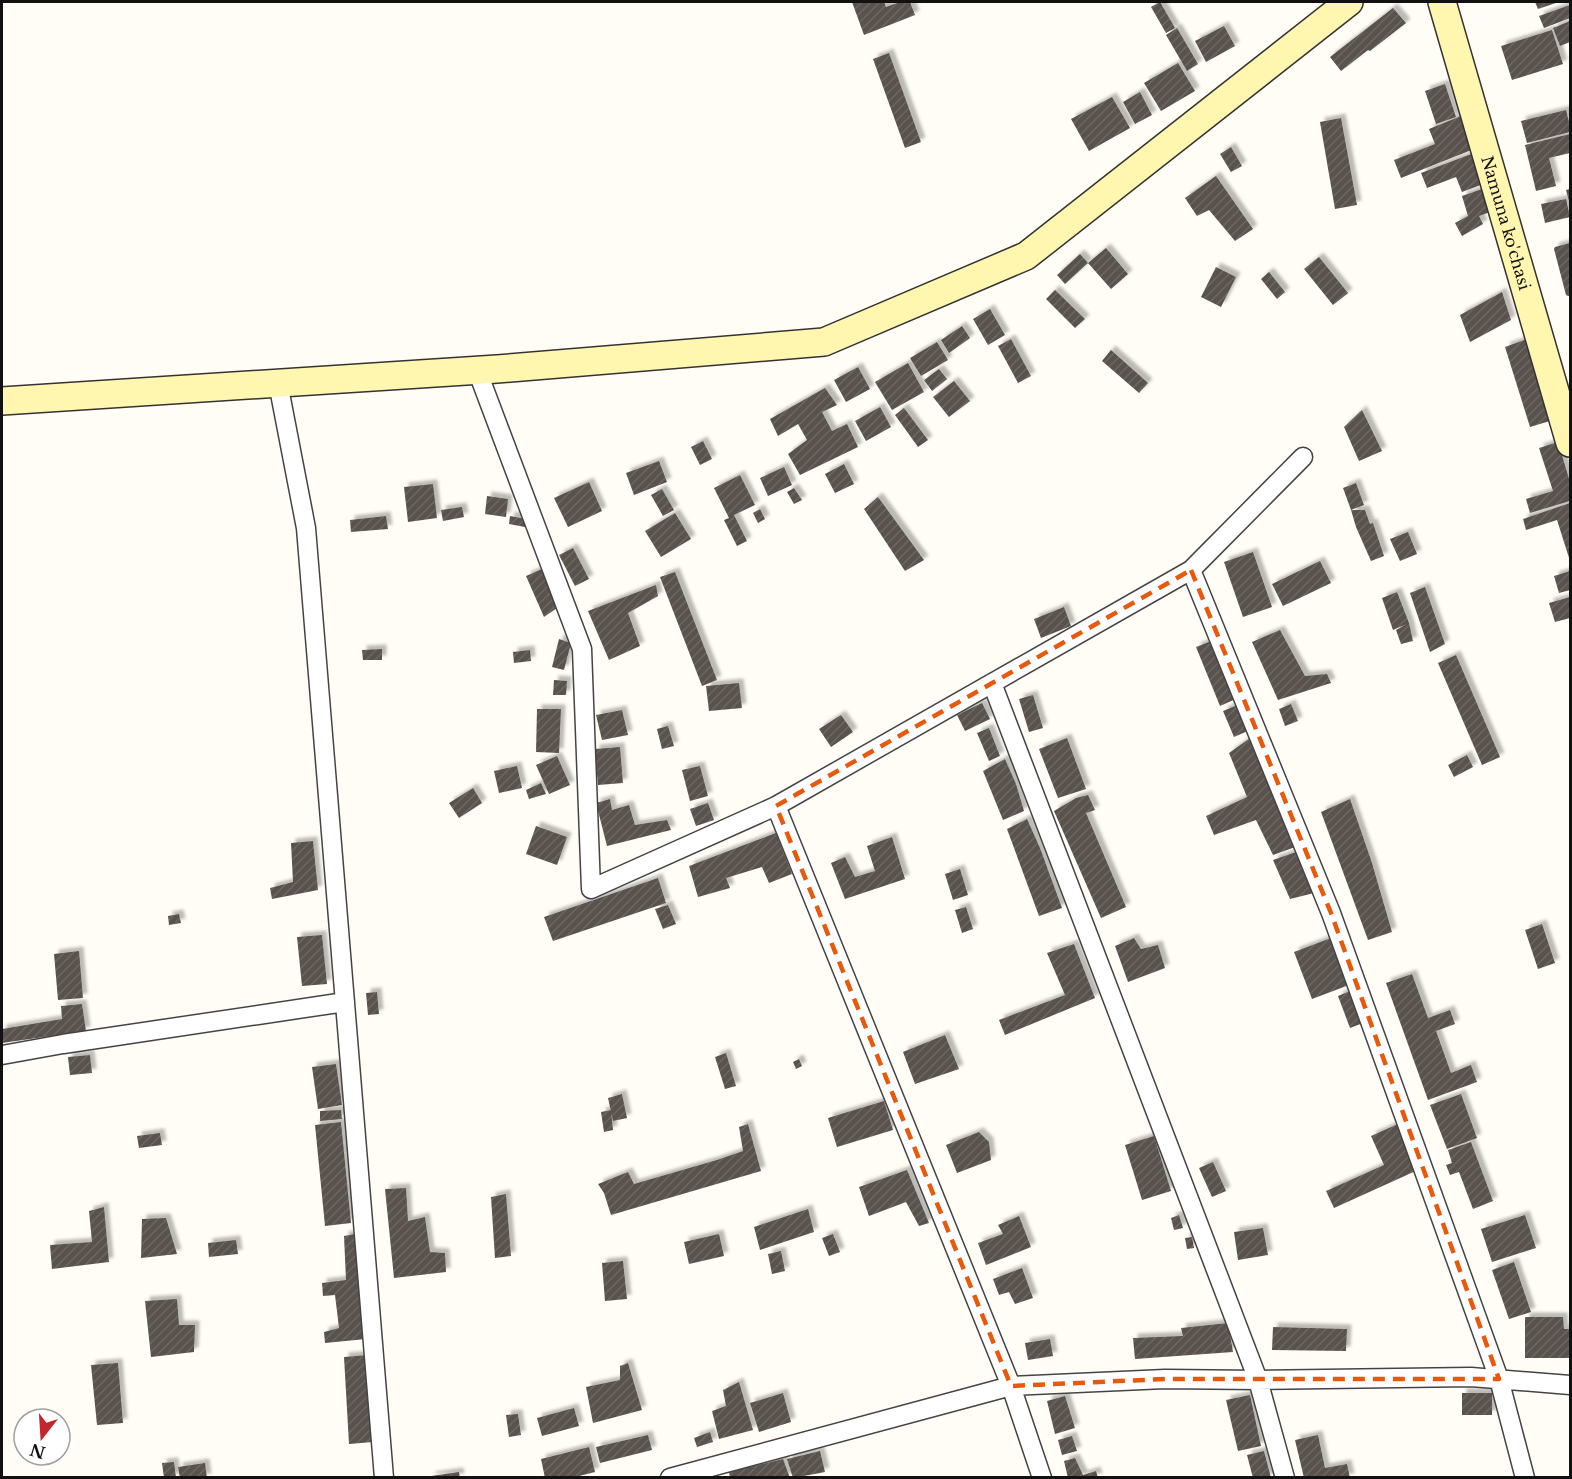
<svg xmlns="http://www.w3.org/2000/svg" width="1572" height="1479" font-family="'Libre Baskerville',serif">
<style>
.building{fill:url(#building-hatch);filter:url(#shadow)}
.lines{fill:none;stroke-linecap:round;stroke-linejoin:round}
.minor-casing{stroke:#444;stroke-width:21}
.secondary-casing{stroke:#333;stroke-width:30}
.minor{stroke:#fff;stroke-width:18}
.secondary{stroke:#fff6b0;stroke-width:27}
.marked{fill:none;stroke:#e8590c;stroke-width:4.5;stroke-dasharray:12 8;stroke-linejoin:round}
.labels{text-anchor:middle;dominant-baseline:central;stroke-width:6;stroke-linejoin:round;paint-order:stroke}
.street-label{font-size:16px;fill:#111;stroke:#fff}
</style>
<defs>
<pattern id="building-hatch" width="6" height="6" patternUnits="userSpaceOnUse" patternTransform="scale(1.5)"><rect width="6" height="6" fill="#5a524d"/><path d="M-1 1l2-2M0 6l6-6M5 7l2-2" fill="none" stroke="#6d6662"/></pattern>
<filter id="shadow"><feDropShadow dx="4.5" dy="-4.5" stdDeviation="1.5" flood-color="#0004"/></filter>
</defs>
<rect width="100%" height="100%" fill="#fffdf5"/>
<path class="building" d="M852,2H884L886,7L900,2H910L915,15L864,35Z
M1160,2L1175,28L1166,33L1151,7Z
M1535,2H1559L1538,9Z
M1570,5V18L1544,28L1539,16Z
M1393,8L1406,23L1370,51L1368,50L1341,71L1330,57Z
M1570,21V42L1560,46L1553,28Z
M1224,26L1235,46L1206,62L1195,41Z
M1177,28L1198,64L1187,71L1166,35Z
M1552,30L1563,64L1512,80L1501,46Z
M889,53L921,142L905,148L873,59Z
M1178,63L1195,91L1161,111L1144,83Z
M1445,84L1456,117L1436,124L1425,91Z
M1140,92L1152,115L1135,124L1123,102Z
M1112,97L1130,128L1089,151L1071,119Z
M1566,110L1570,126V132L1527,143L1521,121Z
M1461,116L1474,149L1401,178L1394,160L1435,144L1429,129Z
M1341,118L1357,205L1335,209L1320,122Z
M1570,134V153L1549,158L1556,186L1536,191L1525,145Z
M1231,147L1242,166L1231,172L1220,154Z
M1474,153L1486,183L1462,192L1456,177L1427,188L1421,173Z
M1216,176L1253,229L1235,241L1209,210L1197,216L1185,198Z
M1485,188L1493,211L1479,216L1483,224L1462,236L1455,223L1468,216L1462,196Z
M1570,189V205L1566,190Z
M1566,199L1570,217L1545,223L1541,204Z
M1570,243V296H1568L1566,295L1554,249L1555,247Z
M1106,248L1128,274L1111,289L1088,263Z
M1080,254L1088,263L1065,284L1057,275Z
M1319,257L1348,293L1333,305L1304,269Z
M1216,267L1236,277L1221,307L1201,297Z
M1269,272L1285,292L1277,299L1261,279Z
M1055,290L1085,319L1075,328L1046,299Z
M1502,292L1511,320L1470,342L1460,315Z
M990,309L1005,335L988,345L973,319Z
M962,326L970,338L949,353L941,340Z
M1011,339L1031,376L1018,383L998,346Z
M1527,339L1553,420L1530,427L1505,347Z
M937,342L948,360L921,376L910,358Z
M1111,350L1148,383L1139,393L1102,361Z
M908,363L924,392L892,410L875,382Z
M858,367L870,389L846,402L834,380Z
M939,369L947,379L932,391L924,380Z
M954,381L970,401L949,417L933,397Z
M825,388L837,405L822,412L832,431L847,424L858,447L800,475L788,454L807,440L798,424L778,436L770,419Z
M880,407L891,427L866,441L855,421Z
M904,408L928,440L918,447L895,415Z
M1362,410L1382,451L1359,461L1344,427Z
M703,441L712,459L700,465L691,447Z
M1558,442L1570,482V501L1530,513L1526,499L1553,491L1539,448Z
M659,461L667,482L634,495L626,473Z
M844,464L854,484L835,493L825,474Z
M784,467L792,485L768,496L760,478Z
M740,475L755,505L734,515L747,541L737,546L724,520L729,518L714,488Z
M589,482L602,511L568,527L554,498Z
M1356,483L1364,505L1351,510L1343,488Z
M433,484L437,518L408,522L404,487Z
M794,488L802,500L794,504L787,492Z
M662,489L674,510L663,516L651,495Z
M487,496L508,499L506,517L485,514Z
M878,497L924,560L905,571L864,509Z
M1570,503V561L1557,520L1526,530L1523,519Z
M462,507L464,517L443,521L441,510Z
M760,509L765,519L758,523L753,513Z
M1351,510H1365L1370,524L1373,523L1384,556L1371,561L1356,527Z
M675,513L691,539L661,557L645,531Z
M386,516L388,529L351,532L350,520Z
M510,516L526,519L525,527L509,524Z
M1408,532L1417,554L1400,561L1390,539Z
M573,548L589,579L575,586L559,555Z
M1253,552L1272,607L1243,617L1224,562Z
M1320,561L1331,583L1283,606L1272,584Z
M542,569L557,608L544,617L526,576Z
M1570,571V590L1559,593L1554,576Z
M675,572L717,680L702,686L660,577Z
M656,585L658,596L628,613L640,646L609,660L588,611Z
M1425,587L1445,644L1430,652L1410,593Z
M1397,592L1409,623L1413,641L1401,644L1396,630L1407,624L1393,630L1382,598Z
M1570,597V618L1555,622L1549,603Z
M1064,607L1071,626L1041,638L1034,619Z
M1280,630L1305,676L1327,674L1331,683L1278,700L1252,642Z
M559,639L571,643L564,670L552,667Z
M1214,640L1238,698L1220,706L1196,647Z
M382,649V660H363L362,650Z
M530,650L531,661L514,663L513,652Z
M1456,655L1500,757L1482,765L1438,663Z
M554,680L567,681L566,695H553Z
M739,683L742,708L709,711L706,686Z
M1033,695L1043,728L1029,732L1019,699Z
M982,703L990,719L965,731L957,715Z
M1240,704L1250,730L1234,737L1223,711Z
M1291,704L1298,721L1285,726L1279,709Z
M537,709H561L559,753L536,752Z
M622,710L628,735L602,740L596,715Z
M841,715L853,732L831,747L819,729Z
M668,726L674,746L662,749L657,729Z
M989,728L1000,756L989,761L977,733Z
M1253,736L1298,846L1273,855L1256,820L1214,835L1206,816L1247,797L1229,753Z
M1067,738L1086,789L1058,798L1039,749Z
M620,747L623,783L598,785L595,749Z
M1467,755L1473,767L1454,777L1448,765Z
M557,756L570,785L549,794L536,765Z
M1005,759L1016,784L1024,811L1003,820L983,771Z
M517,766L522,788L499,793L494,771Z
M700,766L708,796L690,801L682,770Z
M541,783L546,794L529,799L526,790Z
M473,788L482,803L459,818L449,803Z
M1088,795L1095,810L1086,813L1126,907L1101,918L1054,811L1076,798Z
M610,799L612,810L629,805L635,825L667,820L671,830L607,846L596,803Z
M1350,799L1372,863L1392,932L1368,940L1321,812Z
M708,803L714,820L696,826L690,809Z
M1027,819L1040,848L1062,908L1039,916L1007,829Z
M536,826L567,837L557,865L526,854Z
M776,833L792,874L769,883L762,867L726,878L730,888L698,897L689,866Z
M892,837L905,879L845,899L831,863L845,857L855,877L875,871L867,846Z
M313,841L318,890L272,899L270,888L293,882L291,843Z
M1299,851L1314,893L1290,899L1273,860Z
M960,869L968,895L953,900L945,874Z
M658,878L666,903L553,941L544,917Z
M668,905L676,924L663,929L655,909Z
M966,907L973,929L962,933L955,910Z
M179,914L181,923L169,925L168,916Z
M1542,924L1555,963L1538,969L1525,930Z
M322,935L327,984L302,986L297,937Z
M1134,938L1141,949L1158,945L1165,968L1128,982L1115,946Z
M1331,938L1349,985L1312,999L1294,952Z
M1074,944L1095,998L1005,1035L999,1020L1065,995L1047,953Z
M79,951L83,998L58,1000L54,954Z
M1412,974L1428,1018L1450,1010L1455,1024L1436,1031L1451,1073L1471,1065L1477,1082L1428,1100L1386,983Z
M1350,991L1363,1023L1350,1028L1338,996Z
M377,992L379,1014L368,1015L366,993Z
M82,1004L86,1031L2,1043V1029L62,1019L61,1006Z
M945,1035L959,1069L915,1084L903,1052Z
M726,1053L736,1086L725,1089L715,1057Z
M90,1055L92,1073L70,1075L68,1057Z
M799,1059L802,1066L796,1069L793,1062Z
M336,1064L342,1105L318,1109L312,1067Z
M622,1094L627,1118L613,1121L608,1098Z
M1461,1094L1477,1138L1447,1149L1430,1105Z
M884,1101L893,1130L837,1147L828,1118Z
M341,1110L342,1119L320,1121V1111Z
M611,1110L613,1130L604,1132L601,1112Z
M341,1122L351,1223L325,1226L315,1125Z
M748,1124L761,1171L611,1215L604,1193L598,1184L628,1172L634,1184L717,1160L743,1151L739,1127Z
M1398,1124L1420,1169L1334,1208L1326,1191L1384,1165L1371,1136Z
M979,1132L989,1142L991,1160L957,1173L946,1145Z
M160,1133L162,1145L139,1148L137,1136Z
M1154,1136L1171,1191L1142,1200L1125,1145Z
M1471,1142L1493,1201L1473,1209L1459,1172L1450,1175L1446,1165L1452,1163L1448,1150Z
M1213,1162L1226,1191L1212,1197L1199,1168Z
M907,1170L929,1223L919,1226L906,1202L869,1216L859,1187Z
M406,1188L408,1221L425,1217L430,1252L445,1253L446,1272L394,1278L385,1189Z
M506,1194L511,1256L495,1258L491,1197Z
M104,1207L109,1262L52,1269L50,1245L92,1242L89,1211Z
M808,1209L814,1232L760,1250L754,1227Z
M1179,1215L1183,1228L1174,1230L1171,1218Z
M1525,1215L1536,1248L1492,1262L1481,1229Z
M1019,1216L1031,1247L986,1265L978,1243L1003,1234L998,1225Z
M166,1218L177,1254L141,1258L142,1219Z
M1263,1228L1268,1255L1238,1260L1234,1232Z
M355,1234L366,1339L325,1343L324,1332L339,1328L335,1295L323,1296L322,1283L346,1280L344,1236Z
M719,1234L724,1256L689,1264L684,1242Z
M833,1234L840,1252L829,1256L822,1238Z
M1192,1237L1194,1248L1187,1249L1185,1238Z
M236,1240L238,1254L209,1257L208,1243Z
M781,1251L785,1271L772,1274L768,1254Z
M623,1261L627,1299L605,1301L602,1263Z
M1514,1262L1531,1312L1509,1319L1492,1270Z
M1022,1268L1033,1298L1015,1304L1009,1292L999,1295L993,1279Z
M177,1299L179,1325H195L194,1352L151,1357L145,1301Z
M1525,1317H1563L1564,1329H1570V1358H1525Z
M1228,1323L1233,1352L1135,1359L1133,1338L1183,1336L1181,1328Z
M1273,1327L1347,1329L1346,1351L1272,1350Z
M1050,1339L1053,1356L1028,1360L1025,1343Z
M368,1355L373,1442L349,1444L344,1357Z
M118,1363L123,1423L97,1425L91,1365Z
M628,1363L642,1410L593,1423L586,1387L620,1380V1366Z
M739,1382L753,1430L719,1439L712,1411L726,1406L723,1390Z
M783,1393L791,1422L759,1432L750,1403Z
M1462,1393H1492V1415H1462Z
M1250,1395L1261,1446L1238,1451L1226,1400Z
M1065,1396L1075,1428L1055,1434L1047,1401Z
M574,1408L579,1426L542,1436L537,1418Z
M518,1414L521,1435L509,1437L506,1415Z
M710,1432L713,1442L697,1447L694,1438Z
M648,1435L652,1450L600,1463L596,1447Z
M1318,1435L1325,1468L1347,1464L1350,1478H1304L1295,1440Z
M1072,1436L1077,1451L1062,1455L1058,1440Z
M589,1447L595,1472L571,1478H545L541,1459Z
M820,1451L825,1472L793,1478L787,1459Z
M1264,1451L1271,1478H1253L1247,1455Z
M1075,1458L1083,1475L1096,1471L1098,1478H1068L1064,1461Z
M783,1459L790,1478H730L729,1472Z
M174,1462L176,1478H164L162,1463Z
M205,1463L207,1478H180L178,1467Z
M459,1472L460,1478H431V1476Z"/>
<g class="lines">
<defs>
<path id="minor" d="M477,370L582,649L591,889L776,806L1191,570L1303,457
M278,383L306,528L384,1478
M1191,570L1331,913L1499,1379L1525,1478
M992,683L1258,1380L1285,1478
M776,806L1011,1386L1042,1478
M2,1055L63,1044L345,1002
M670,1478L1011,1386L1165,1379L1258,1380L1471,1377L1570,1385"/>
<g id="secondary">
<path id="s1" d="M1442,2L1570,443"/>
<path d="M2,401L497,369L824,342L1026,256L1349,2"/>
</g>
</defs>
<use href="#minor" class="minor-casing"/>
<use href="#secondary" class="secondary-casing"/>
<use href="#minor" class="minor"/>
<use href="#secondary" class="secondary"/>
</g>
<path class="marked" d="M1191,570L1331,913L1499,1379H1165L1011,1386L776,806Z"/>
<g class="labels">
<g class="street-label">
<text stroke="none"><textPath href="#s1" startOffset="230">Namuna ko'chasi</textPath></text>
</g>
</g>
<rect width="1572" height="1479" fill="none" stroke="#111111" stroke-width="6"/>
<g transform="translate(42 1437) rotate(197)"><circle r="28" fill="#ffffff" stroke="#a0a0a0" stroke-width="1.5"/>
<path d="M0-4.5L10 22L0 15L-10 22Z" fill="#c4262e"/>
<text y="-9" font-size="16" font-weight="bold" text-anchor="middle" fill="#111111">N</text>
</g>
</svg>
